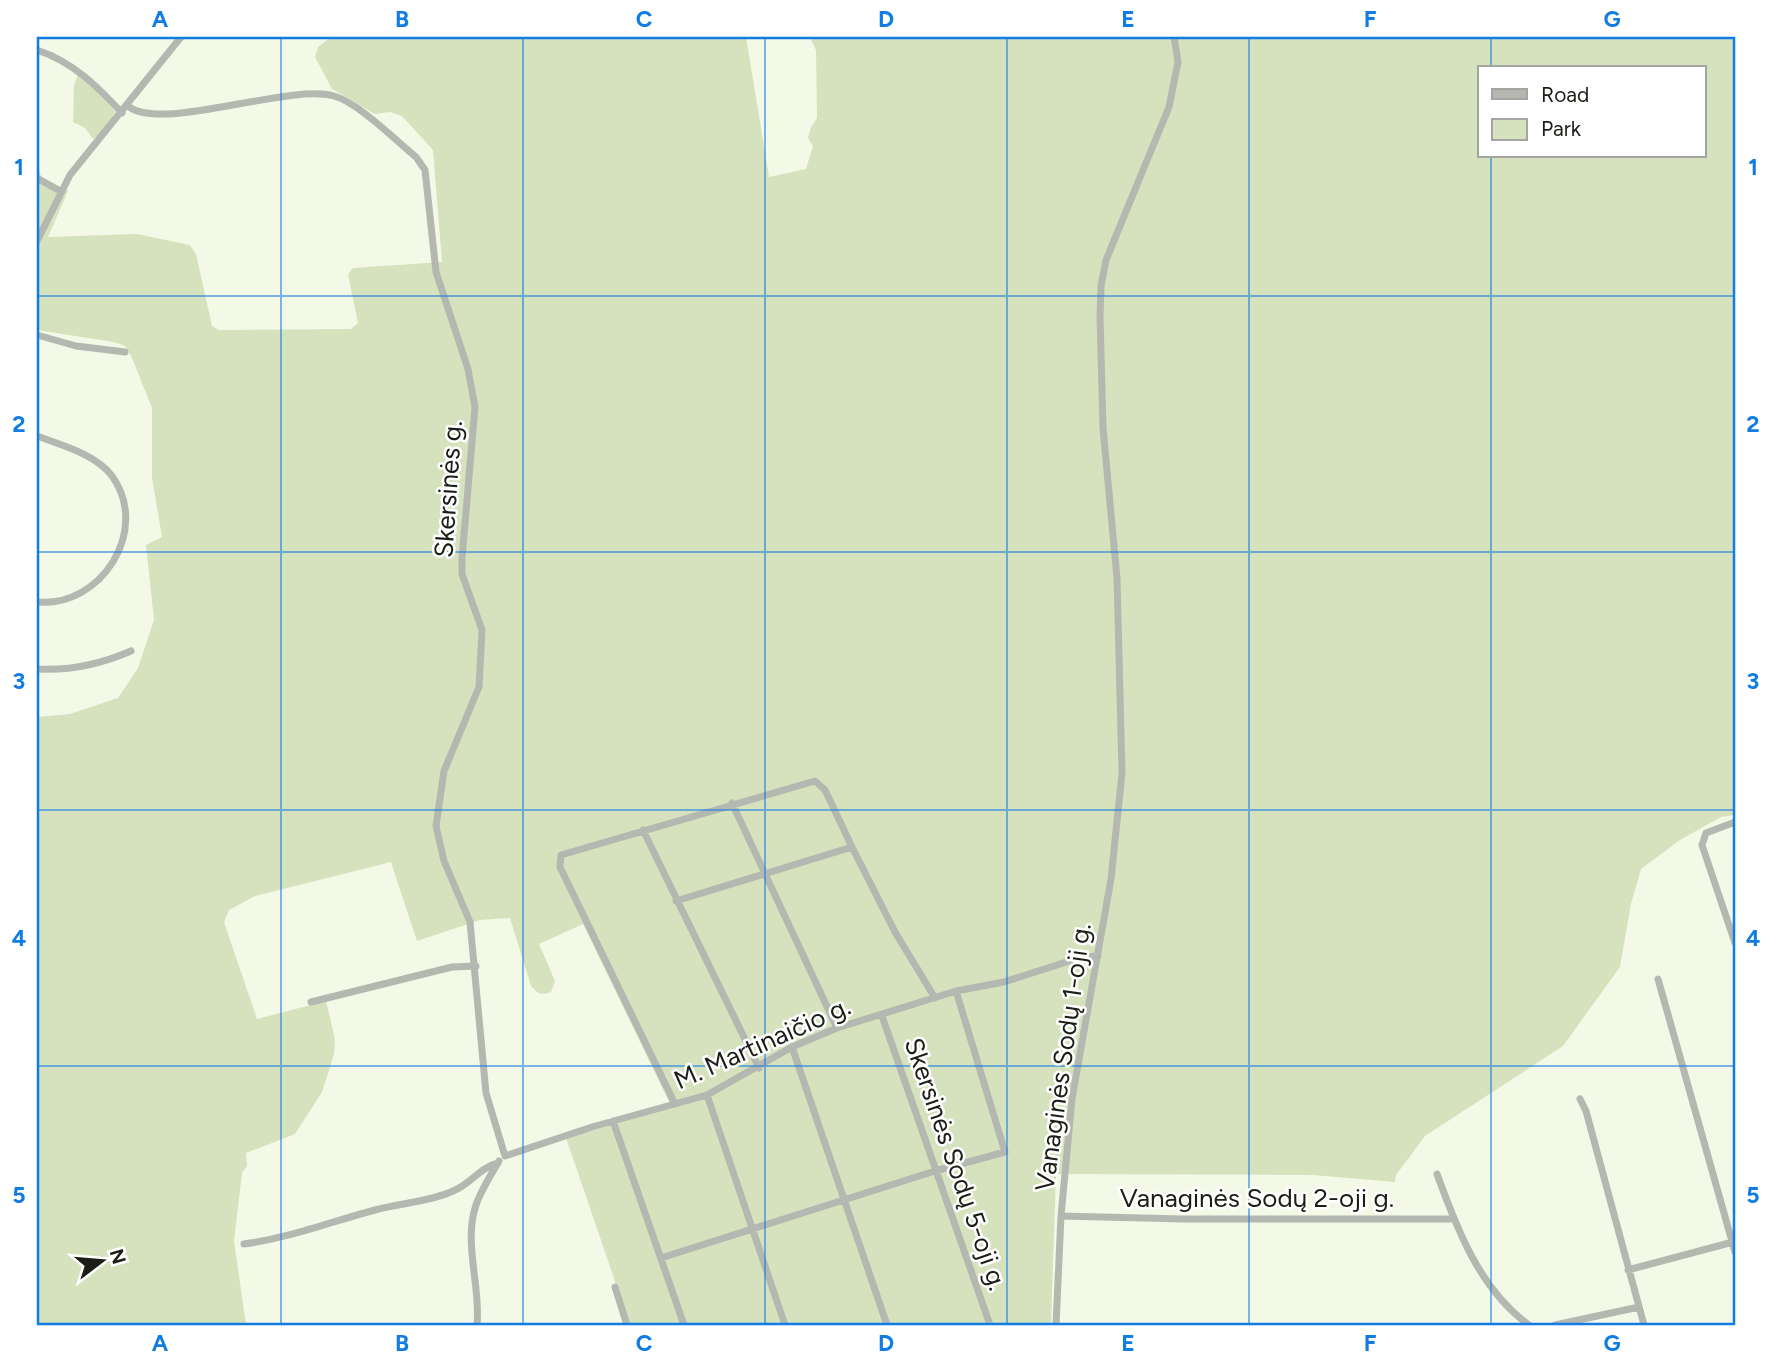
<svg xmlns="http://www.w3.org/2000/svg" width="1772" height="1362" font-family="Figtree,sans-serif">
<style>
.green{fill:#d6e2bd;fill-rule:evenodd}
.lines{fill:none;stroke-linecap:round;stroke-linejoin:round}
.minor{stroke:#b5b8b0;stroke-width:7}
.grid{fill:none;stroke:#117ce4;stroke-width:2;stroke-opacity:0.55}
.labels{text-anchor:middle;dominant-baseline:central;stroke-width:5;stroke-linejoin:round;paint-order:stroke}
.street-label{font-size:26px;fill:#1b1d16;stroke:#fff}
.neatline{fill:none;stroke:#117ce4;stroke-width:2.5}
.grid-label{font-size:23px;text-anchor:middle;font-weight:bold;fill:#117ce4}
</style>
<rect width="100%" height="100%" fill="#f3f9e6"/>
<path class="green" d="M331,37H746L769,177L806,169L813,146L808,138L811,127L817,118L816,50L810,37H1735V815L1721,817L1680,840L1641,869L1631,904L1620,967L1563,1046L1425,1136L1396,1175L1395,1182L1313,1175L1056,1174L1051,1325H630L566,1138L672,1108L583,924L539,944L555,981L551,992C541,996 538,994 531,986L510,918L480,920L417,941L391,862L255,896L229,910L224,922L257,1019L326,1001L335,1039L334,1054L322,1092L295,1134L246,1153L247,1166L242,1173L234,1241L246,1325H37V717L70,714L118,698L138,668L154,620L146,545L162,537L152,478V408L132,358L125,346L114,342L37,330V158L41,177L68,191L48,237L137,234L190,245L196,254L212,326L219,330L351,329L358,323L348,274L353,268L442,262L433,150L402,116L390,112L375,114L332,89L315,57L318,47ZM1480,68H1704V156H1480Z
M78,75L98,89L115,112L101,133L93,139L85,128L73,122L74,85Z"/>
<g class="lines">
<path class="minor" d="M37,50C73,62 97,86 122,113
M128,106C161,133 288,83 334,96C359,103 395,140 416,157L425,170L436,272L468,369L475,407L462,558V574L482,630L479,687L444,771L436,826L444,861L470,922L486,1093L505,1156
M37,178L60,191
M37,241L70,175L181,37
M37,335L76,346L125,352
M37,436C61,445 96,454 112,476C151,530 101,608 37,602
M37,669C70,671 101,664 131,651
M732,803L837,1028
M1735,822L1706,833L1702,845L1735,943
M643,830L759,1068
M676,901L852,847L895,932L935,998
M1658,979L1735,1252
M311,1002L452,967L476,966
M882,1016L990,1325
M792,1047L887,1325
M707,1095L785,1325
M1580,1099L1586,1111L1644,1325
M675,1104L560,867L561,855L815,781L825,790L852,847
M613,1121L684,1325
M505,1156L592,1127L707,1095L792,1047L837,1028L956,991L1004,982L1082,957L1098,956
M1437,1174C1457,1229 1480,1290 1529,1325
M1061,1216L1183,1219H1453
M244,1244C289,1238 330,1222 375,1210C400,1203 429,1202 453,1191C471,1184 479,1168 498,1163
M661,1258L935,1171L1005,1152L956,991
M1628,1270L1733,1242
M615,1287L627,1325
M477,1325C481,1286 463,1243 476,1205C481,1190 491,1175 499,1161
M1056,1325L1061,1216L1072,1099L1111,879L1122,773L1117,578L1103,428L1100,317L1101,286L1106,260L1169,107L1178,62L1174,37
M1555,1325L1639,1307"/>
</g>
<path class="grid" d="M281,37V1325M523,37V1325M765,37V1325M1007,37V1325M1249,37V1325M1491,37V68M1491,156V1325M37,296H1735M37,552H1735M37,810H1735M37,1066H1735"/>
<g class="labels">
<g class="street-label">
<text transform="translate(448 489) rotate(-86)">Skersinės g.</text>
<text transform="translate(762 1043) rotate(-24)">M. Martinaičio g.</text>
<text transform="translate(1063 1057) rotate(-82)">Vanaginės Sodų 1-oji g.</text>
<text transform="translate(956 1164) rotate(71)">Skersinės Sodų 5-oji g.</text>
<text x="1257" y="1198">Vanaginės Sodų 2-oji g.</text>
</g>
</g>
<rect width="1772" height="1362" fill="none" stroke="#ffffff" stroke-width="77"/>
<rect x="1478" y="66" width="228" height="91" fill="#ffffff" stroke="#a4a5a2" stroke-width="2"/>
<rect x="1492" y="89" width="35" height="10" fill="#b5b8b0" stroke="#a4a5a2" stroke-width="2"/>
<text x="1541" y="102" font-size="21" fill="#1b1d16">Road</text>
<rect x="1492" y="119" width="35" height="21" fill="#d6e2bd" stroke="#a4a5a2" stroke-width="2"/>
<text x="1541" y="136" font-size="21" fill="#1b1d16">Park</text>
<g transform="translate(102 1261) rotate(74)" stroke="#ffffff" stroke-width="5" paint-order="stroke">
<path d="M0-5L12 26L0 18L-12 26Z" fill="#1b1d16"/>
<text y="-10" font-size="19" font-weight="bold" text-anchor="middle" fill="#1b1d16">N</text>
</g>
<rect x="38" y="38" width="1696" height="1286" class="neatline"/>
<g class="grid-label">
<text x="160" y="27">A</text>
<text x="402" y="27">B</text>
<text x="644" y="27">C</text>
<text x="886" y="27">D</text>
<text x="1128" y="27">E</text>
<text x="1370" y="27">F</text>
<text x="1612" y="27">G</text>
<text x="19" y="175">1</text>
<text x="1753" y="175">1</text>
<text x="19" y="432">2</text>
<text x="1753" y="432">2</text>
<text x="19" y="689">3</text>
<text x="1753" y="689">3</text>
<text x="19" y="946">4</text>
<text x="1753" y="946">4</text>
<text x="19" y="1203">5</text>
<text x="1753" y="1203">5</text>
<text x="160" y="1351">A</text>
<text x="402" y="1351">B</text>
<text x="644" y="1351">C</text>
<text x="886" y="1351">D</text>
<text x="1128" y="1351">E</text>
<text x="1370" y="1351">F</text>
<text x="1612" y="1351">G</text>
</g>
</svg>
